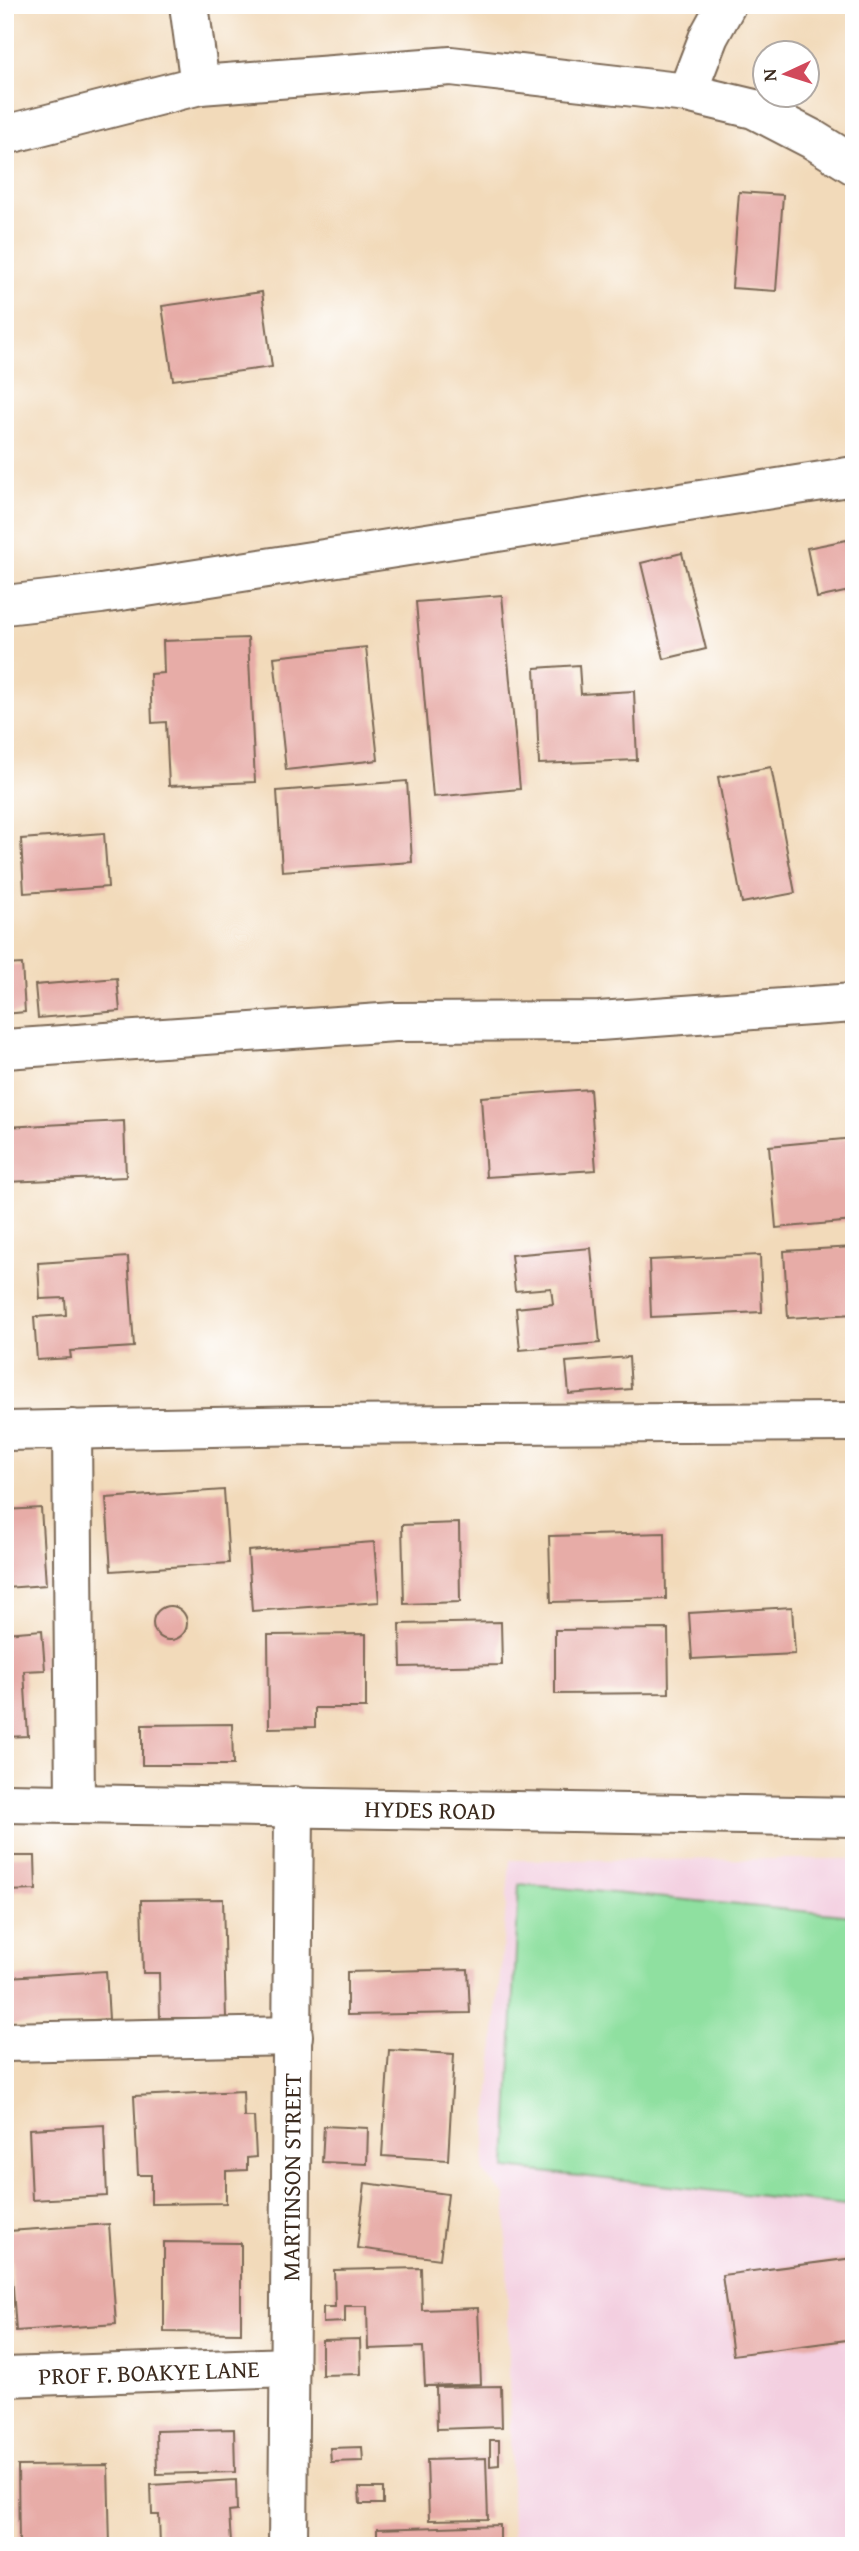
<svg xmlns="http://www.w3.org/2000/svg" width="859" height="2551" font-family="'Gentium Book Plus',serif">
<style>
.built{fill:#f3cfe0}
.green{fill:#8fe0a0;stroke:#65855f;stroke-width:2}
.building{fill:#e7aca7}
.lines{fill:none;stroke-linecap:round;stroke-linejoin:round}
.minor-casing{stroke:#7b6855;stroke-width:42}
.minor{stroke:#fff;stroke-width:38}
.labels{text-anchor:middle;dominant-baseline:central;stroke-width:5;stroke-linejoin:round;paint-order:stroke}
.street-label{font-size:24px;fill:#3b2a1e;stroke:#fff}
</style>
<rect width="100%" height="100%" fill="#fff"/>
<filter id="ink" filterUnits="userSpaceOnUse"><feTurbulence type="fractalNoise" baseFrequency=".0143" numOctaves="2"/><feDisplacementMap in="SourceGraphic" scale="14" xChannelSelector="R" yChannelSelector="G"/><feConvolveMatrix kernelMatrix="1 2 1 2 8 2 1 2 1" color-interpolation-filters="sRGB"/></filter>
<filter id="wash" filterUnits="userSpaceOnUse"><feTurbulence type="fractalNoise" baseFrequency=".00686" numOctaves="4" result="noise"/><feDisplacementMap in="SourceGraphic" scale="28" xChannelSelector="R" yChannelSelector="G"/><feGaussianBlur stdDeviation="1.57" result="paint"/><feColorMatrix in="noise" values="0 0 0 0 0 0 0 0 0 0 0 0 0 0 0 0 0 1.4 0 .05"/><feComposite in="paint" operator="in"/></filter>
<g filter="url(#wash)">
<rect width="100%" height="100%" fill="#f2daba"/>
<path class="built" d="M854,1859V2546H512L506,2196L483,2172L510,1860Z"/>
<path class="green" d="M519,1884L854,1916V2206L506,2168Z"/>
<g id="blocks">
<path class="building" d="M739,192L783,195L776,291L732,288Z
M262,292L272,367L173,380L162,306Z
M847,540L854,574V590L817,598L807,548Z
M682,553L706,649L664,659L641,563Z
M502,595L520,789L433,797L416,602Z
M248,638L255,782L169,786L166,722L152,723L150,674L164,673L163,641Z
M366,647L378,760L286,770L274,657Z
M579,665L581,694L634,691L637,760L539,764L535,668Z
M771,767L795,893L742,903L718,777Z
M407,781L412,862L282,871L277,791Z
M104,833L108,887L24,893L21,839Z
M22,964L25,1012L5,1014V965Z
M117,978L120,1011L38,1018L35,985Z
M590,1089L596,1170L486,1177L481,1097Z
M124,1121L126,1177L6,1182L5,1127Z
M854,1138V1221L776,1228L769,1146Z
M854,1247V1314L788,1318L784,1251Z
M591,1248L600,1343L520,1350L516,1308L553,1304L551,1288L515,1291L511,1255Z
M760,1255L762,1312L651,1317L649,1260Z
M128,1257L134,1347L70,1351L71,1358L37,1360L34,1317L66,1315L65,1298L40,1299L38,1263Z
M629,1357L631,1389L569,1394L566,1362Z
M224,1490L229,1563L111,1571L106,1498Z
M41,1508L46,1585L5,1588V1510Z
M459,1523L460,1602L404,1604L402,1525Z
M665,1533L666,1599L551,1602L549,1536Z
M374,1542L379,1602L252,1611L248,1551Z
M153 1623a17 17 0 1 1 34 0a17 17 0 1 1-34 0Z
M792,1607L795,1654L692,1659L689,1613Z
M501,1622L502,1665L401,1667L400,1624Z
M668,1629L669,1693L555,1694V1630Z
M42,1630L45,1670L24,1671L28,1736L5,1737V1633Z
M366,1634V1708H315V1727L269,1728L268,1635Z
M232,1724L233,1765H142V1725Z
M5,1856H35L36,1890L5,1891Z
M223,1899L226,2018H160L159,1973H143L141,1900Z
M468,1969L470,2013L347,2015V1972Z
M106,1971L109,2019L11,2025L8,1977Z
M389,2050L454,2054L448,2160L382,2156Z
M243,2091L244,2117H254L256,2157L247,2158V2170L226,2171V2203L151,2204V2175H138L134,2096Z
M104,2125L107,2196L32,2200L29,2129Z
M324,2126L368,2128L367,2164L322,2162Z
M365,2183L448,2194L440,2259L357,2248Z
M109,2224L116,2324L16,2331L9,2231Z
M164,2242L241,2243V2333L164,2332Z
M854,2258V2339L733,2355L722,2275Z
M421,2268L422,2310L478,2308L481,2384L425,2386L423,2347L368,2349L367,2306H345V2322L323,2323V2307H335L334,2270Z
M360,2339L361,2374L322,2375V2340Z
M501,2386L502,2427L437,2429L436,2387Z
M234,2429L235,2472L157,2474L156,2431Z
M490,2440H499V2465L490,2466Z
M362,2447L363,2461L331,2462L330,2448Z
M486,2458L488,2519L429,2520L427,2460Z
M108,2465L110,2546H19L18,2466Z
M236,2480L237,2511L229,2512L231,2543H219L220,2546H160L159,2515H152L151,2485Z
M359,2488H383V2504H360Z
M500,2525V2546H377V2529Z"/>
</g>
</g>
<g filter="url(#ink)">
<use href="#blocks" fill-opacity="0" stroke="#7b6855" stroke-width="2"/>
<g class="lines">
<defs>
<g id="minor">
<path d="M189,5L200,85"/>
<path d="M687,93L709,36L726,5"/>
<path d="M5,135L200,85L451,66L687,93L754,109L812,139L854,165"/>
<path d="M5,605L101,594L854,476"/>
<path d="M5,1049L395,1022L599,1021L854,1003"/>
<path d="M72,1429L75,1804"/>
<path d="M5,1431L315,1425L854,1422"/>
<path id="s1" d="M5,1803C288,1805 571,1813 854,1817"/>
<path d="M5,2042L293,2036"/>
<path id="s2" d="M5,2377L290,2367"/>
<path id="s3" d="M288,2546L294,1806"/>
</g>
</defs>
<use href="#minor" class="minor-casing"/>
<use href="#minor" class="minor"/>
</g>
</g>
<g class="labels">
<g class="street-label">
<text stroke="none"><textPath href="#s1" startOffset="425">HYDES ROAD</textPath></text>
<text stroke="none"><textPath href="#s3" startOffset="369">MARTINSON STREET</textPath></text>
<text stroke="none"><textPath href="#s2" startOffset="144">PROF F. BOAKYE LANE</textPath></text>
</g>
</g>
<rect width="859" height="2551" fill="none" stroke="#fff" stroke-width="28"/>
<g transform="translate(786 74) rotate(266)"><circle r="33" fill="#ffffff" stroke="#b1aaa5" stroke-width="2"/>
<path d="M0-5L12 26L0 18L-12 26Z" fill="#d1495b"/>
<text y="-10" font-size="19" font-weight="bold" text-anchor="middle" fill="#3b2a1e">N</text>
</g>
</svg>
